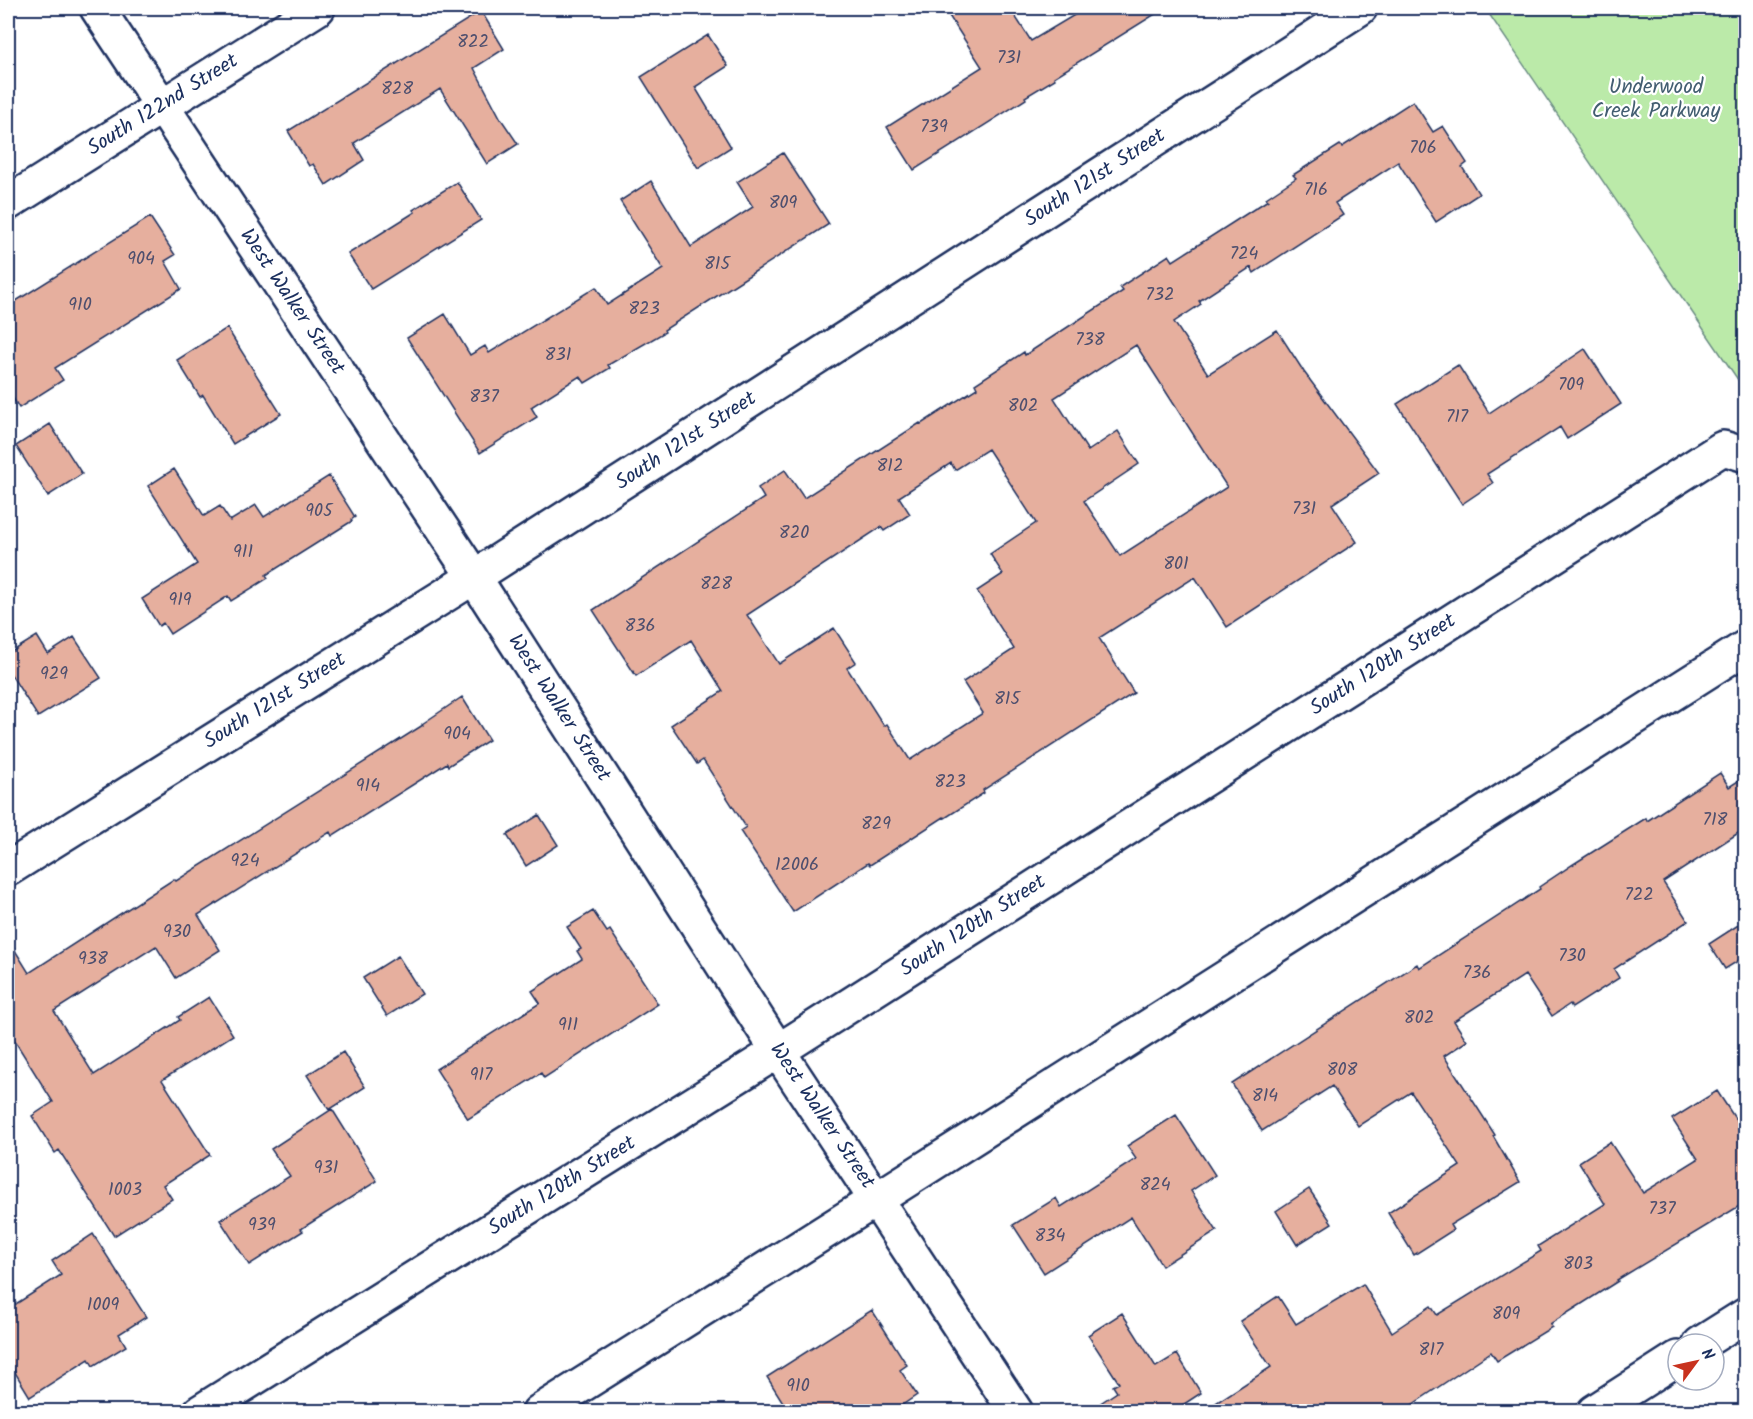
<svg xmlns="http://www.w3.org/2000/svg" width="1753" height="1419" font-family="Kalam,sans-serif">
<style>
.green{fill:#bbeaa9;stroke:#6b8c84;stroke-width:1.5}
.building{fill:#e6af9e;stroke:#1b2f5e;stroke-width:1.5;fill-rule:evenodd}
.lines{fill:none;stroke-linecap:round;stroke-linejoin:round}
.minor-casing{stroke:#1b2f5e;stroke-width:38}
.minor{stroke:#fff;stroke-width:33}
.labels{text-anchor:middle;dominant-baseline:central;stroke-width:4.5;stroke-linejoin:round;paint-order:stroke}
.number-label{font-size:18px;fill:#4e4f6e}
.park-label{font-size:21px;fill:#435e71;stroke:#fff}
.street-label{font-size:21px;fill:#1b2f5e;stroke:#fff}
</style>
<rect width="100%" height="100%" fill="#fff"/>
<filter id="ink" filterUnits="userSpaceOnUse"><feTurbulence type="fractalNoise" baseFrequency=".0167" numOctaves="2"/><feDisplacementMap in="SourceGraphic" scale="12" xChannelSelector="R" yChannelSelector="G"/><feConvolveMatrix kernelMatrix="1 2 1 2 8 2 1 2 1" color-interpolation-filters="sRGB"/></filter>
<g filter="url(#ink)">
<path class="green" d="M1485,8H1745V390Z"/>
<path class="building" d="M944,8H1010L1031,41L1086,8H1165L1054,77L1055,79L1025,97L1026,99L914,170L887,127L982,67Z
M481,11L504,49L474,68L501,119L518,144L487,164L440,89L354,143L364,160L326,185L313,164L309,166L288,131Z
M708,35L728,66L695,87L731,147L698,168L641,77Z
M1413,101L1433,132L1443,126L1467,163L1462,167L1479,194L1436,222L1398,162L1335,203L1343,215L1254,273L1251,267L1199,301L1201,304L1174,322L1208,374L1277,330L1304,372L1379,473L1332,504L1357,542L1227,627L1195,577L1099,638L1134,693L983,790L984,793L945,818L944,817L870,865L868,863L793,912L740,831L746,827L703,760L697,764L671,725L723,691L691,640L636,676L593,610L764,498L758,488L785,470L804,498L920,423L921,424L977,388L975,384L1024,352L1025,355L1123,291L1120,287L1169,255L1173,261L1268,200L1266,198L1296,178L1293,175L1340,145L1342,147ZM1136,345L1227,487L1120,556L1084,501L1139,464L1118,431L1088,451L1054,398ZM988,449L1036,523L990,554L1003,574L977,591L1014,649L963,682L983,713L910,760L887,724L884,726L847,668L856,662L834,628L779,664L747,615L881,527L884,531L910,514L899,497L951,463L955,470Z
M783,153L829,224L664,330L665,332L608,365L610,368L585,383L580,376L531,407L537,417L480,453L407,338L445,314L470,355L485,346L489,353L596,287L607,305L663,269L620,201L651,181L691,247L753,207L737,182Z
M457,182L481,220L371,289L348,254L415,212L413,210Z
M150,217L175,255L165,261L181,289L55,368L63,380L19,408L8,390V306Z
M227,328L281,414L233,444L203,395L200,397L177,360Z
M1585,349L1621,404L1567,439L1560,427L1487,474L1493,483L1462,504L1397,404L1458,365L1489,413Z
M50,424L82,474L48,496L16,446Z
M174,469L204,516L220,506L230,521L256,505L264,517L329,476L355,517L351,520L352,521L266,575L268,578L231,601L228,596L170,634L163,623L159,626L142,599L197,564L148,486Z
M37,636L48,654L74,637L101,678L38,717L8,670V654Z
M462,697L489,740L448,766L447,763L332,836L330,832L198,915L220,950L176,978L156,946L54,1011L94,1075L180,1020L178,1017L209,997L233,1035L162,1080L210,1155L163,1185L172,1199L114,1236L59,1150L55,1153L32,1116L53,1102L8,1030V939L29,973L174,879L176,881L423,725L422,724Z
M1720,773L1729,787L1746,776V828L1663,882L1688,921L1614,969L1619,978L1572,1008L1570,1004L1552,1016L1525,975L1454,1021L1467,1041L1444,1056L1495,1135L1493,1136L1520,1182L1450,1225L1453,1230L1414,1255L1388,1213L1460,1166L1411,1092L1358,1126L1332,1086L1262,1131L1232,1084L1417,964L1419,968L1540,889L1539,887L1572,865L1646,818L1647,821Z
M539,815L558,845L526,866L507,835Z
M593,911L607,932L610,930L658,1004L544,1078L541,1073L468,1119L436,1069L540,1003L532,991L582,959L577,951L581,949L567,927Z
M1746,920V956L1725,969L1709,944Z
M398,956L422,994L387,1016L363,978Z
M343,1052L365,1087L329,1110L307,1075Z
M1717,1091L1746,1135V1202L1617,1280L1618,1281L1550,1324L1552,1327L1497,1361L1491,1352L1401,1412H1202L1271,1367L1240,1321L1278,1296L1296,1324L1363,1284L1392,1332L1431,1306L1437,1315L1541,1251L1538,1246L1605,1204L1579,1162L1610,1142L1643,1193L1698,1159L1672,1119Z
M332,1109L377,1181L301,1229L303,1231L249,1265L220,1220L290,1176L271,1149Z
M1176,1115L1215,1175L1191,1191L1217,1231L1162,1266L1131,1217L1044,1273L1013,1225L1056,1198L1061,1207L1136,1159L1127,1146Z
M1309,1189L1332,1223L1297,1245L1276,1211Z
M93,1234L146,1317L119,1334L126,1346L93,1366L89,1359L30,1397L8,1361V1309L61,1275L52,1261Z
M872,1310L907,1365L900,1370L917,1395L892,1412H789L767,1377Z
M1122,1313L1156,1367L1177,1354L1201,1393L1172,1412H1087L1117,1392L1113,1386L1119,1383L1088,1335Z"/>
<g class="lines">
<defs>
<path id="minor" d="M97,8L474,577L778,1051L1016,1412
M8,203L318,8
M8,869L474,577L1360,8
M1700,1344L1746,1315
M200,1412L778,1051L1723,448L1746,455
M539,1412L877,1199L1746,647
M1594,1412L1678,1358"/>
</defs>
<use href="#minor" class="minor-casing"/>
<use href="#minor" class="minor"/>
</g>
</g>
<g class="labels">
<g class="number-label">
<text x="473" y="42">822</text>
<text x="1009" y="58">731</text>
<text x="397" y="89">828</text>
<text x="934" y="127">739</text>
<text x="1423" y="148">706</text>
<text x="1316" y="190">716</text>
<text x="783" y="203">809</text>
<text x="1244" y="254">724</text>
<text x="141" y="259">904</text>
<text x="717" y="264">815</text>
<text x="1160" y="295">732</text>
<text x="80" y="305">910</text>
<text x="644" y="309">823</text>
<text x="1090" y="340">738</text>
<text x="558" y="355">831</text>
<text x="1571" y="385">709</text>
<text x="484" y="397">837</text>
<text x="1023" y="406">802</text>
<text x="1457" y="417">717</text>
<text x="890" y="466">812</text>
<text x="1304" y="509">731</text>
<text x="319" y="511">905</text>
<text x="794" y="533">820</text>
<text x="243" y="552">911</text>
<text x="1176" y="564">801</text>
<text x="716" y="584">828</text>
<text x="180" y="600">919</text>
<text x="640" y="626">836</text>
<text x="54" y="674">929</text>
<text x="1007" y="699">815</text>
<text x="457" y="734">904</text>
<text x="950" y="782">823</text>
<text x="368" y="786">914</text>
<text x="1715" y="820">718</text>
<text x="876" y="824">829</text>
<text x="245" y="861">924</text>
<text x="797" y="865">12006</text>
<text x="1639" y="895">722</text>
<text x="177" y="932">930</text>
<text x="1572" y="956">730</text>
<text x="93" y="959">938</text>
<text x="1477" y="973">736</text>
<text x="1419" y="1018">802</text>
<text x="568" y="1025">911</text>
<text x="1342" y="1070">808</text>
<text x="481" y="1075">917</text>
<text x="1265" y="1096">814</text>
<text x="326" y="1168">931</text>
<text x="1155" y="1185">824</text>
<text x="125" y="1190">1003</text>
<text x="1662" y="1209">737</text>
<text x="262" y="1225">939</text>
<text x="1050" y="1236">834</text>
<text x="1578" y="1264">803</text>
<text x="103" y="1305">1009</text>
<text x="1506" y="1314">809</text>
<text x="1431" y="1350">817</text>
<text x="798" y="1386">910</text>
</g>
<g class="park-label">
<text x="1656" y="87">Underwood<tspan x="1656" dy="24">Creek Parkway</tspan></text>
</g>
<g class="street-label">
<text transform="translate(163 105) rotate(-32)">South 122nd Street</text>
<text transform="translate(1095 178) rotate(-33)">South 121st Street</text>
<text transform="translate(292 302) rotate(56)">West Walker Street</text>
<text transform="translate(686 441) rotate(-33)">South 121st Street</text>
<text transform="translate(1383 665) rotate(-33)">South 120th Street</text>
<text transform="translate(275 701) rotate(-32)">South 121st Street</text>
<text transform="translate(559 708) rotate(57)">West Walker Street</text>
<text transform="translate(973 926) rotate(-33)">South 120th Street</text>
<text transform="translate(822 1116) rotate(56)">West Walker Street</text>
<text transform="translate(562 1186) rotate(-32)">South 120th Street</text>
</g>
</g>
<rect width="1753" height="1419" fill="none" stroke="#fff" stroke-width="30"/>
<rect x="15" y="15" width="1723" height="1389" fill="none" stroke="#1b2f5e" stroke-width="2" filter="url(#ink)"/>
<g transform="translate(1696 1362) rotate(57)"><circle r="28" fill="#ffffff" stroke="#a4acbf" stroke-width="1.5"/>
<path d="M0-4.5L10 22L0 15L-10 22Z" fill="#c8321e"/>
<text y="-9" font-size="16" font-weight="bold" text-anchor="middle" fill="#1b2f5e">N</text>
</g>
</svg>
